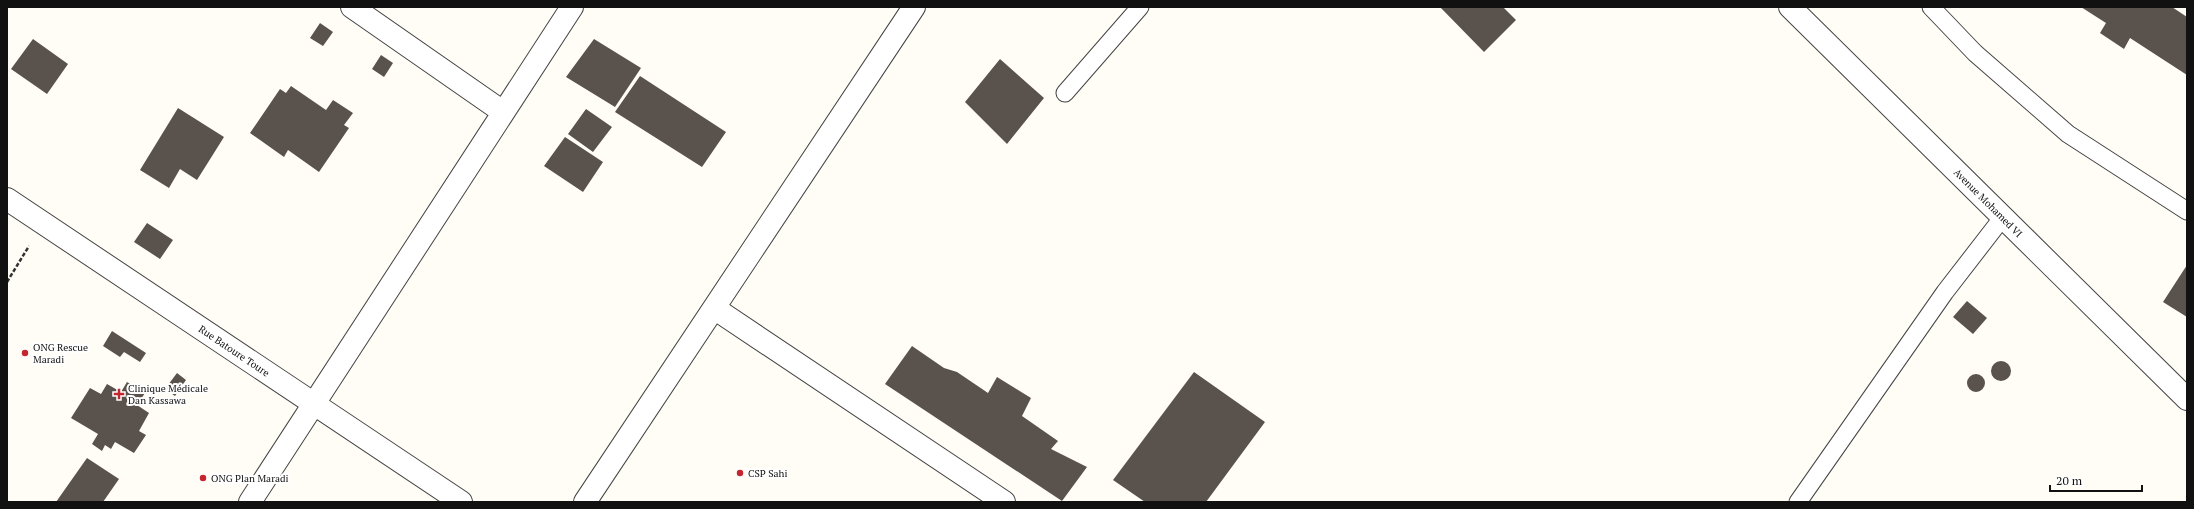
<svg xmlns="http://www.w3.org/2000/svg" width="2194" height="509" font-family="'PT Serif',serif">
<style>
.building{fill:#5a524d}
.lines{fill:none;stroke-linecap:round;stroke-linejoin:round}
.service-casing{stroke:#444;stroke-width:19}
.minor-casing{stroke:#444;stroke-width:24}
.tertiary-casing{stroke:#444;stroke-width:24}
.path{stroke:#333;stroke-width:2.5;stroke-dasharray:4 2;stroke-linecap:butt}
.service{stroke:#fff;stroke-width:17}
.minor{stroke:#fff;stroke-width:22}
.tertiary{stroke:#fff;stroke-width:22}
.poi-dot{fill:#c4262e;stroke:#fff;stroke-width:1.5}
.labels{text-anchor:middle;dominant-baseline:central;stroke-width:4;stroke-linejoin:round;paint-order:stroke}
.street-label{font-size:10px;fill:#111;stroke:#fff}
.poi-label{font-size:10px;fill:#111;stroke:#fff;text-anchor:start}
</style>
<rect width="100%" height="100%" fill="#fffdf5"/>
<path class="building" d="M1440,7H1503L1516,20L1484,52Z
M2081,7H2172L2187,17V75L2130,38L2124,49L2100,33L2106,23Z
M320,23L333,32L323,46L310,38Z
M33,39L68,64L47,94L11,69Z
M594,39L641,68L615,107L566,77Z
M381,55L393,63L384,77L372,69Z
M1000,59L1044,98L1007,144L965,102Z
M640,76L726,132L702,167L615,112Z
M291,86L326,110L333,100L353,113L344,125L349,128L319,172L288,150L284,157L250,133L280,89L286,93Z
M178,108L224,137L197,180L180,169L169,188L140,170Z
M586,109L612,127L593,152L568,134Z
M565,137L603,162L583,192L544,166Z
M147,223L173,240L160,259L134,242Z
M2187,265V317L2163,302Z
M1967,301L1987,318L1973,334L1953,317Z
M112,331L146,353L140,362L124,352L120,357L103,346Z
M912,346L944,368L957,372L988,393L997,377L1031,398L1022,416L1058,441L1051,449L1087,467L1062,501L885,384Z
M1991 371a10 10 0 1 1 20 0a10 10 0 1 1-20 0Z
M1194,372L1265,422L1206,502H1145L1113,480Z
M177,373L186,380L175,396L165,389Z
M1967 383a9 9 0 1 1 18 0a9 9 0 1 1-18 0Z
M127,382L145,393L137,405L149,413L139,431L146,435L134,453L115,442L111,449L105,445L102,451L92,444L98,434L71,418L90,388L101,394L107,384L121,392Z
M87,458L119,479L103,502H56Z"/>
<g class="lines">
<defs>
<path id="service" d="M1931,7L1975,53L2068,134L2187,211
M1065,93L1140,7
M1798,502L1945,292L2003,217"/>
<path id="minor" d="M352,7L503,112
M7,199L461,502
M714,308L1004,502
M250,502L572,7
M585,502L914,7"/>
<path id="tertiary" d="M1790,7L2187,399"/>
</defs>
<use href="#service" class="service-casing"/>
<use href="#minor" class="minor-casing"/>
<use href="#tertiary" class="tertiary-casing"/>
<path class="path" d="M7,282L29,246"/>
<use href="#service" class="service"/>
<use href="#minor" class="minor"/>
<use href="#tertiary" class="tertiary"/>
</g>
<g class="poi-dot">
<circle cx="25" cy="353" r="4"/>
<path d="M117 388h4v4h4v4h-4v4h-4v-4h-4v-4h4z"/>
<circle cx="740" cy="473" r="4"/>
<circle cx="203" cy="478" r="4"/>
</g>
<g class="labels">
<g class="street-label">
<text transform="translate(1988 203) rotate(45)">Avenue Mohamed VI</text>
<text transform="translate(234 351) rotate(34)">Rue Batoure Toure</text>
</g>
<g class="poi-label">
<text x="33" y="347">ONG Rescue<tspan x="33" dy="12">Maradi</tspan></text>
<text x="128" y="388">Clinique Médicale<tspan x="128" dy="12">Dan Kassawa</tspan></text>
<text x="748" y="473">CSP Sahi</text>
<text x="211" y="478">ONG Plan Maradi</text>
</g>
</g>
<rect width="2194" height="509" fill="none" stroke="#111111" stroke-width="16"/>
<path d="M2050 485v6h92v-6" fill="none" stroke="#111111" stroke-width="2"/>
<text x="2056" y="485" font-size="12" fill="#111111" stroke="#ffffff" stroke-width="3" paint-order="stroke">20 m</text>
</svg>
